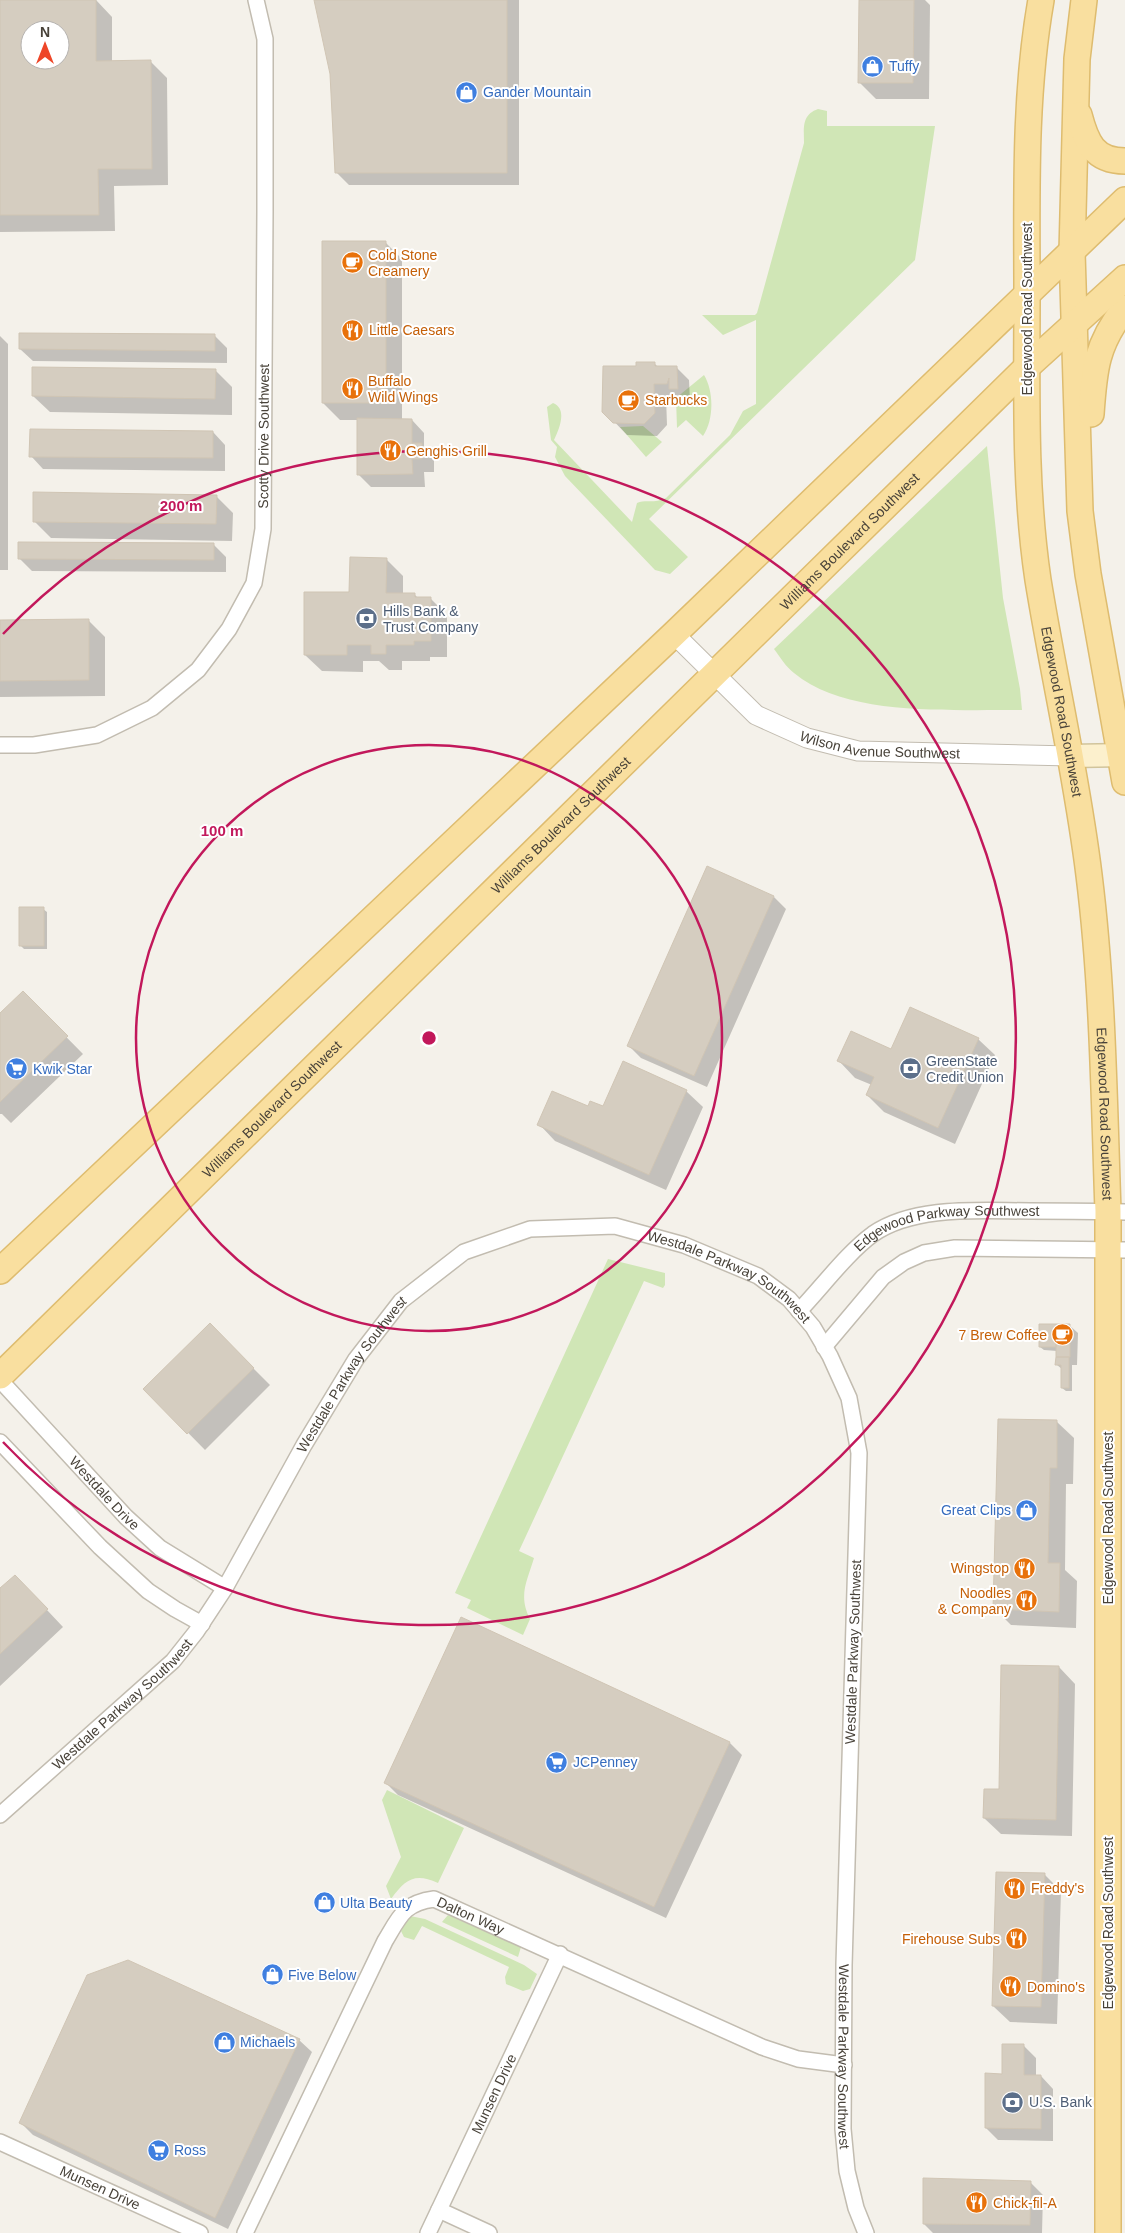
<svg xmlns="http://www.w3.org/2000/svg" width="1125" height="2233" font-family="Arial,sans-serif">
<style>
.green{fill:#d0e6b6}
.shadow{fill:#0003;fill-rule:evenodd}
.building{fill:#d5cdc0;stroke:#d0c5b4;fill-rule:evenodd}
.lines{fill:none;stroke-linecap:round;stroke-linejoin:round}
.minor-casing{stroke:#c2bcb0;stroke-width:18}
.tertiary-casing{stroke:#c2bcb0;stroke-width:21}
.secondary-casing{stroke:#d1c49c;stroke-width:25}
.primary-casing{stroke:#debc6f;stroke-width:28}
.minor{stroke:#fff;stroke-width:15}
.tertiary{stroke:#fff;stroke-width:19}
.secondary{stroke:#fcf0cd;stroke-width:22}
.primary{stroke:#f9df9f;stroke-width:25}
.ring{fill:none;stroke:#c2185b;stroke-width:2.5}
.labels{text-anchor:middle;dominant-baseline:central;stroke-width:4;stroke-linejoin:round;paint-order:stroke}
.shop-label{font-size:14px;fill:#366cbe;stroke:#fff;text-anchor:start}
.food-label{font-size:14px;fill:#c56008;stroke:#fff;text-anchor:start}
.street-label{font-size:14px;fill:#484239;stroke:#fff}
.service-label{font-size:14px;fill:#4e5e75;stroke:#fff;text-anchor:start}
.centre{fill:#c2185b;stroke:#fff;stroke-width:2.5}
.ring-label{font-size:15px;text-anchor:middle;font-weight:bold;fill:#c2185b;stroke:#fff;stroke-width:4;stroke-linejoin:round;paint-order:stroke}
</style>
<rect width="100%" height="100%" fill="#f4f1ea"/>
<path class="green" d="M818,109L827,111V126H935L915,260L649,519L688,557L670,574L655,570L565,476L555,457L557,447L551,440L547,407L553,403C568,409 559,429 554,440L632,522L637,503C646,499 654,504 666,498L730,435L743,411L756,404V320L723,335L702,315H755L757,313L804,143C804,129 801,115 818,109Z
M704,375C714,391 714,420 703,436L686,420L677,428L676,398Z
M643,426L662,442L646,457L620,427Z
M987,446L1003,598L1020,689L1022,710C954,709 848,718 794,673C786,667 780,657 774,649Z
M608,1259L665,1273V1285L663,1288L644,1281L519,1551L534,1558C527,1582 518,1595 530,1619L523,1635L467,1608L471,1600L455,1593Z
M387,1790L464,1828L438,1883C414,1872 405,1880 391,1899L386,1886L401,1857L382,1800Z
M448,1915L521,1947L518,1957L442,1922Z
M410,1916L425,1919L524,1965L537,1974L530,1989L523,1991L506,1984L505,1977L509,1967L422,1926L414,1940L404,1937L401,1931Z"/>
<path class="shadow" d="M96,0L112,17V62H151L167,78L168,185L114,186L115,231L0,232V1ZM30,30H60V60H30Z
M315,0H519V185H349L336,172L331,73Z
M860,0H925L930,5L929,99H876L859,82Z
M386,243L402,259V420H412L424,433V447L434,456V472H424L425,487H371L358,474L359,420H340L323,403Z
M214,335L227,348V363L33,361L20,349Z
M0,336L8,344V570H0Z
M654,363L658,367H676L689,380L690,401H682L677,396H666L667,425L657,436L627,435L604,411L637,368Z
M215,370L232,387V415L50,412L33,396Z
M213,432L225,445V471L43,469L31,456Z
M216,496L233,513L232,541L51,538L34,521Z
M213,544L226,557V572L32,571L19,558Z
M386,559L403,576V594H414L418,598H430L447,615V657H430V661H402V670H389L379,661H363V672L322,671L305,655L351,594Z
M88,620L105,637V696L0,697V621Z
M774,897L786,909L707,1087L641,1058L629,1046Z
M43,909L47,912V949H24L20,945Z
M23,993L83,1054L11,1123L2,1114H0V1015Z
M978,1039L995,1055L955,1144L884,1112L867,1095L872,1085L855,1078L839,1061L892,1051Z
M686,1091L703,1107L666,1190L555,1141L539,1124L588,1108H604Z
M210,1325L270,1385L205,1450L145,1389Z
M1069,1325L1078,1333L1077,1365H1072V1391H1066L1062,1388V1369L1057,1365V1351L1044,1350L1040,1347Z
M1057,1422L1074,1438L1073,1484H1066L1065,1570L1077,1581L1076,1628L1011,1625L994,1608Z
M0,1590L31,1593L63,1627L0,1686Z
M461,1619L730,1743L742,1755L666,1918L398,1795L385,1782Z
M1059,1667L1075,1684L1072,1836L1001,1834L984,1818L1000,1790Z
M1044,1874L1061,1891L1057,2024L1010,2022L993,2006Z
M299,2040L312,2052L228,2229L33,2135L21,2123Z
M1024,2046L1036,2058V2076H1041L1053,2089V2141L998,2140L986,2128L1003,2075Z
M1030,2182L1043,2195L1042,2233H933L924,2224Z"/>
<path class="building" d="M0,0H96V61L151,60L152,169H98L99,215H0ZM30,30H60V60H30Z
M314,0H507V173H335L330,74Z
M859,0H914L913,83H858Z
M322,241H386V403H322Z
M19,333L215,334V351L19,349Z
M636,362H655V366H677L678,389H669V378L667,384H654L655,413L644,424L613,423L602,412L603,366H636Z
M32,367L216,369L215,399L32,396Z
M357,418L412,419V443H422V459H412L413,474L357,475Z
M30,429L213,431V458L29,457Z
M33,492L217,495L216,524L33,522Z
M18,542L214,543V560L18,559Z
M350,557L387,558L386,593H415V597H431V641H414V645H386V654H371V645H347V655H304V592H349Z
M89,619V680L0,681V620Z
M707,866L774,896L694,1076L627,1046Z
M19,907H44V946H19Z
M23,991L68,1036L0,1102V1013Z
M910,1007L979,1038L938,1128L866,1095L874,1077L837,1061L851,1031L891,1049Z
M623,1061L687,1090L649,1175L537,1125L552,1091L588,1106L590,1101L603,1106Z
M210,1323L254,1368L187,1434L143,1389Z
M1039,1324H1056V1347H1039Z
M1056,1324H1070V1357H1056Z
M1056,1357H1069V1388H1061V1365H1055Z
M998,1419L1057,1420V1468H1050L1048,1563H1060L1059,1612L993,1609Z
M15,1575L48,1609L0,1654V1588Z
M461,1617L730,1742L654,1907L384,1783Z
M1001,1665L1059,1666L1056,1820L983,1818L984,1789H999Z
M996,1872L1045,1873L1041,2007L992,2006Z
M128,1960L300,2039L215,2218L19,2123L87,1975Z
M1002,2044H1024V2075H1041V2129L985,2128V2073L1002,2074Z
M923,2178L1031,2181L1030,2225L923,2224Z"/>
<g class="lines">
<defs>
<g id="minor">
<path id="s1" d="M0,745H34L97,735L152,708L198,670L229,629L254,583L263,529L265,211V39L256,0"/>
<path id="s2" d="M799,1311C822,1287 847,1253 873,1234C915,1205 981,1211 1030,1211C1061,1211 1093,1211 1125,1212"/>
<path d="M824,1347L883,1277L904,1262L924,1253L955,1248L1125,1250"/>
<path id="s3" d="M0,1380L126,1517L160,1548L225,1588"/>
<path d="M0,1442L100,1547L148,1591L175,1609L202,1624"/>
<path id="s4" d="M0,1815L173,1661L196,1632L225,1588L304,1445L356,1359L401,1301L464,1252L530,1229L615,1226L684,1245L758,1276L789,1299L813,1327L830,1356L849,1398L859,1453L844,1965L843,2129L847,2171L856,2208L866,2233"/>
<path id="s5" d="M0,2142L200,2233"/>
<path d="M439,2210L489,2233"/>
<path id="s6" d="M245,2233L385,1941C400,1916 404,1903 434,1899L762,2047L798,2059L844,2065"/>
<path id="s7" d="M428,2233L560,1954"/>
</g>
<g id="tertiary">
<path id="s8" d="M674,634L756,715L807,738L858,751L1071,756"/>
</g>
<path id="secondary" d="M1071,756L1125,755"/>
<g id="primary">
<path id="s9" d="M1041,0C1024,97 1027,195 1027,293C1027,388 1024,486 1038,580C1054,679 1077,776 1089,875C1103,987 1104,1099 1108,1211V2233"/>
<path d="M1084,0L1077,59L1072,252L1080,511L1088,574L1125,782"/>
<path d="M1079,115C1086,142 1094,161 1125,161"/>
<path d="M1091,414C1094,370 1096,344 1125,308"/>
<path d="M0,1271L674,634L1125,200"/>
<path id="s10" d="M0,1376L1027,367L1125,278"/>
</g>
</defs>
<use href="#minor" class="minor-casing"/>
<use href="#tertiary" class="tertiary-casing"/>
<use href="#secondary" class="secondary-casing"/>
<use href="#primary" class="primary-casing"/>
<use href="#minor" class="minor"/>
<use href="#tertiary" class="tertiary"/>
<use href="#secondary" class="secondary"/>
<use href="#primary" class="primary"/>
</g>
<g class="ring">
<circle cx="429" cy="1038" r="293"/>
<path d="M3 634A587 587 0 1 1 3 1442"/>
</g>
<defs>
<symbol id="shop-disc" viewBox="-11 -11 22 22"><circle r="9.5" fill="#3f7fe0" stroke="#fff"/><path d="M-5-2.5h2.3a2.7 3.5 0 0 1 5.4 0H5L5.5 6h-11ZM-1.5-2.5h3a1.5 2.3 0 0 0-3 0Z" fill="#fff"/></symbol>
<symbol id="cafe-disc" viewBox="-11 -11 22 22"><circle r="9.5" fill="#e8710a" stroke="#fff"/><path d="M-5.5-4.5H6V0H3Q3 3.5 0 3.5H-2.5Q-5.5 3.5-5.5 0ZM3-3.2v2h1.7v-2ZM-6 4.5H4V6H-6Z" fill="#fff"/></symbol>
<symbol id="restaurant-disc" viewBox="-11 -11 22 22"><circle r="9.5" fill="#e8710a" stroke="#fff"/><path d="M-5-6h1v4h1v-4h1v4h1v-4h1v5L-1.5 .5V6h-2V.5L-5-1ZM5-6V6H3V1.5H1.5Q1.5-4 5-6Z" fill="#fff"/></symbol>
<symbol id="bank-disc" viewBox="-11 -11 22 22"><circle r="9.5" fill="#5c6f8a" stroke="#fff"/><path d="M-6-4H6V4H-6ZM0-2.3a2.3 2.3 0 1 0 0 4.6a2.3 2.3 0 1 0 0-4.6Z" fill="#fff"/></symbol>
<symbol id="supermarket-disc" viewBox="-11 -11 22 22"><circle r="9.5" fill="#3f7fe0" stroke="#fff"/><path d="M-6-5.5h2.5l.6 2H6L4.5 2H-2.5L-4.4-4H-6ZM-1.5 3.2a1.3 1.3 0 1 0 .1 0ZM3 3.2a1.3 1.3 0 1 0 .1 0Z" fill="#fff"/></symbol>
</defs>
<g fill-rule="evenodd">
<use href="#shop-disc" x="860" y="54" width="25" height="25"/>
<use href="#shop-disc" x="454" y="80" width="25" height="25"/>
<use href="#cafe-disc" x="340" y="250" width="25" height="25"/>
<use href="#restaurant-disc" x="340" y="318" width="25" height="25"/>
<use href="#restaurant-disc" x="340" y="376" width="25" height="25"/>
<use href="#cafe-disc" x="616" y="388" width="25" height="25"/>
<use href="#restaurant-disc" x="378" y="438" width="25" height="25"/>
<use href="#bank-disc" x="354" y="606" width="25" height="25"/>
<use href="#supermarket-disc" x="4" y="1056" width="25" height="25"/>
<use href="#bank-disc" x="898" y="1056" width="25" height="25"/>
<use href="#cafe-disc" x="1050" y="1322" width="25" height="25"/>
<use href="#shop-disc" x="1014" y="1498" width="25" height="25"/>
<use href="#restaurant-disc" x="1012" y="1556" width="25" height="25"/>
<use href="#restaurant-disc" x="1014" y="1588" width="25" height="25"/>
<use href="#supermarket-disc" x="544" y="1750" width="25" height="25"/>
<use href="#restaurant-disc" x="1002" y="1876" width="25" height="25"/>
<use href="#shop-disc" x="312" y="1890" width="25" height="25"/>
<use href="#restaurant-disc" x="1004" y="1926" width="25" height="25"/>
<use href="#shop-disc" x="260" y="1962" width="25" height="25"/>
<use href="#restaurant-disc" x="998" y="1974" width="25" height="25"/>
<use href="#shop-disc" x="212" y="2030" width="25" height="25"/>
<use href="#bank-disc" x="1000" y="2090" width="25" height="25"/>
<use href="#supermarket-disc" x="146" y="2138" width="25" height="25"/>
<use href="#restaurant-disc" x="964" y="2190" width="25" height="25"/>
</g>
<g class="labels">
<g class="shop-label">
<text x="889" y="66">Tuffy</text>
<text x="483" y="92">Gander Mountain</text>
<text x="33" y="1069">Kwik Star</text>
<text x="1011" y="1510" text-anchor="end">Great Clips</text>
<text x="573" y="1762">JCPenney</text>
<text x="340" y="1903">Ulta Beauty</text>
<text x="288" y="1975">Five Below</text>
<text x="240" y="2042">Michaels</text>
<text x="174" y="2150">Ross</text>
</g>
<g class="food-label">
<text x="368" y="255">Cold Stone<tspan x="368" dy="16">Creamery</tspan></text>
<text x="369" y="330">Little Caesars</text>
<text x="368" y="381">Buffalo<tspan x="368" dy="16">Wild Wings</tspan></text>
<text x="645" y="400">Starbucks</text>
<text x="406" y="451">Genghis Grill</text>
<text x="1047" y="1335" text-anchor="end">7 Brew Coffee</text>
<text x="1009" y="1568" text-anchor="end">Wingstop</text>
<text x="1011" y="1593" text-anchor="end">Noodles<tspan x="1011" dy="16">&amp; Company</tspan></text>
<text x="1031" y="1888">Freddy's</text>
<text x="1000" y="1939" text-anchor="end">Firehouse Subs</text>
<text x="1027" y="1987">Domino's</text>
<text x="993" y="2203">Chick-fil-A</text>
</g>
<g class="street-label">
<text transform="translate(1027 309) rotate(-90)">Edgewood Road Southwest</text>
<text stroke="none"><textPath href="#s1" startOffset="470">Scotty Drive Southwest</textPath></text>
<text stroke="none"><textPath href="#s10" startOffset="1191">Williams Boulevard Southwest</textPath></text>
<text stroke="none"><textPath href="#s9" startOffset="715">Edgewood Road Southwest</textPath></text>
<text stroke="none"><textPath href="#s8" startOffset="245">Wilson Avenue Southwest</textPath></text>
<text stroke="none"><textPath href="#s10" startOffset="786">Williams Boulevard Southwest</textPath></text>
<text stroke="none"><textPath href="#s10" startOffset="381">Williams Boulevard Southwest</textPath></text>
<text stroke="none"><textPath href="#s9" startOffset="1120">Edgewood Road Southwest</textPath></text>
<text stroke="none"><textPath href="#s2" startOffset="181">Edgewood Parkway Southwest</textPath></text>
<text stroke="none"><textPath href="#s4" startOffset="1020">Westdale Parkway Southwest</textPath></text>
<text stroke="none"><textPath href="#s4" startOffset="570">Westdale Parkway Southwest</textPath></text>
<text stroke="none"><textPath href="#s3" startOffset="154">Westdale Drive</textPath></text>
<text transform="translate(1108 1518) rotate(-90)">Edgewood Road Southwest</text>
<text transform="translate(853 1652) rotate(-88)">Westdale Parkway Southwest</text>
<text stroke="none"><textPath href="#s4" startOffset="165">Westdale Parkway Southwest</textPath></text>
<text stroke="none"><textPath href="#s6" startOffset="432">Dalton Way</textPath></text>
<text transform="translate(1108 1923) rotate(-90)">Edgewood Road Southwest</text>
<text stroke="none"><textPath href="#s4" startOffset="1860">Westdale Parkway Southwest</textPath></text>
<text stroke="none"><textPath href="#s7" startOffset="154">Munsen Drive</textPath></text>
<text stroke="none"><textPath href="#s5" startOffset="110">Munsen Drive</textPath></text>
</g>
<g class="service-label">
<text x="383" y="611">Hills Bank &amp;<tspan x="383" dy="16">Trust Company</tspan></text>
<text x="926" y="1061">GreenState<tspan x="926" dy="16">Credit Union</tspan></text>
<text x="1029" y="2102">U.S. Bank</text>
</g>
</g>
<circle cx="429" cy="1038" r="8" class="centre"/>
<g class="ring-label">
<text x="181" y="511">200 m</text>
<text x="222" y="836">100 m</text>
</g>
<g transform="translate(45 45)"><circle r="24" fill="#ffffff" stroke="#b6b3b0"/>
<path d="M0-4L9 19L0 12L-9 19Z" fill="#ee4628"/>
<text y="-8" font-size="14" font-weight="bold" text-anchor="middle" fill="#484239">N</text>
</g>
</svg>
